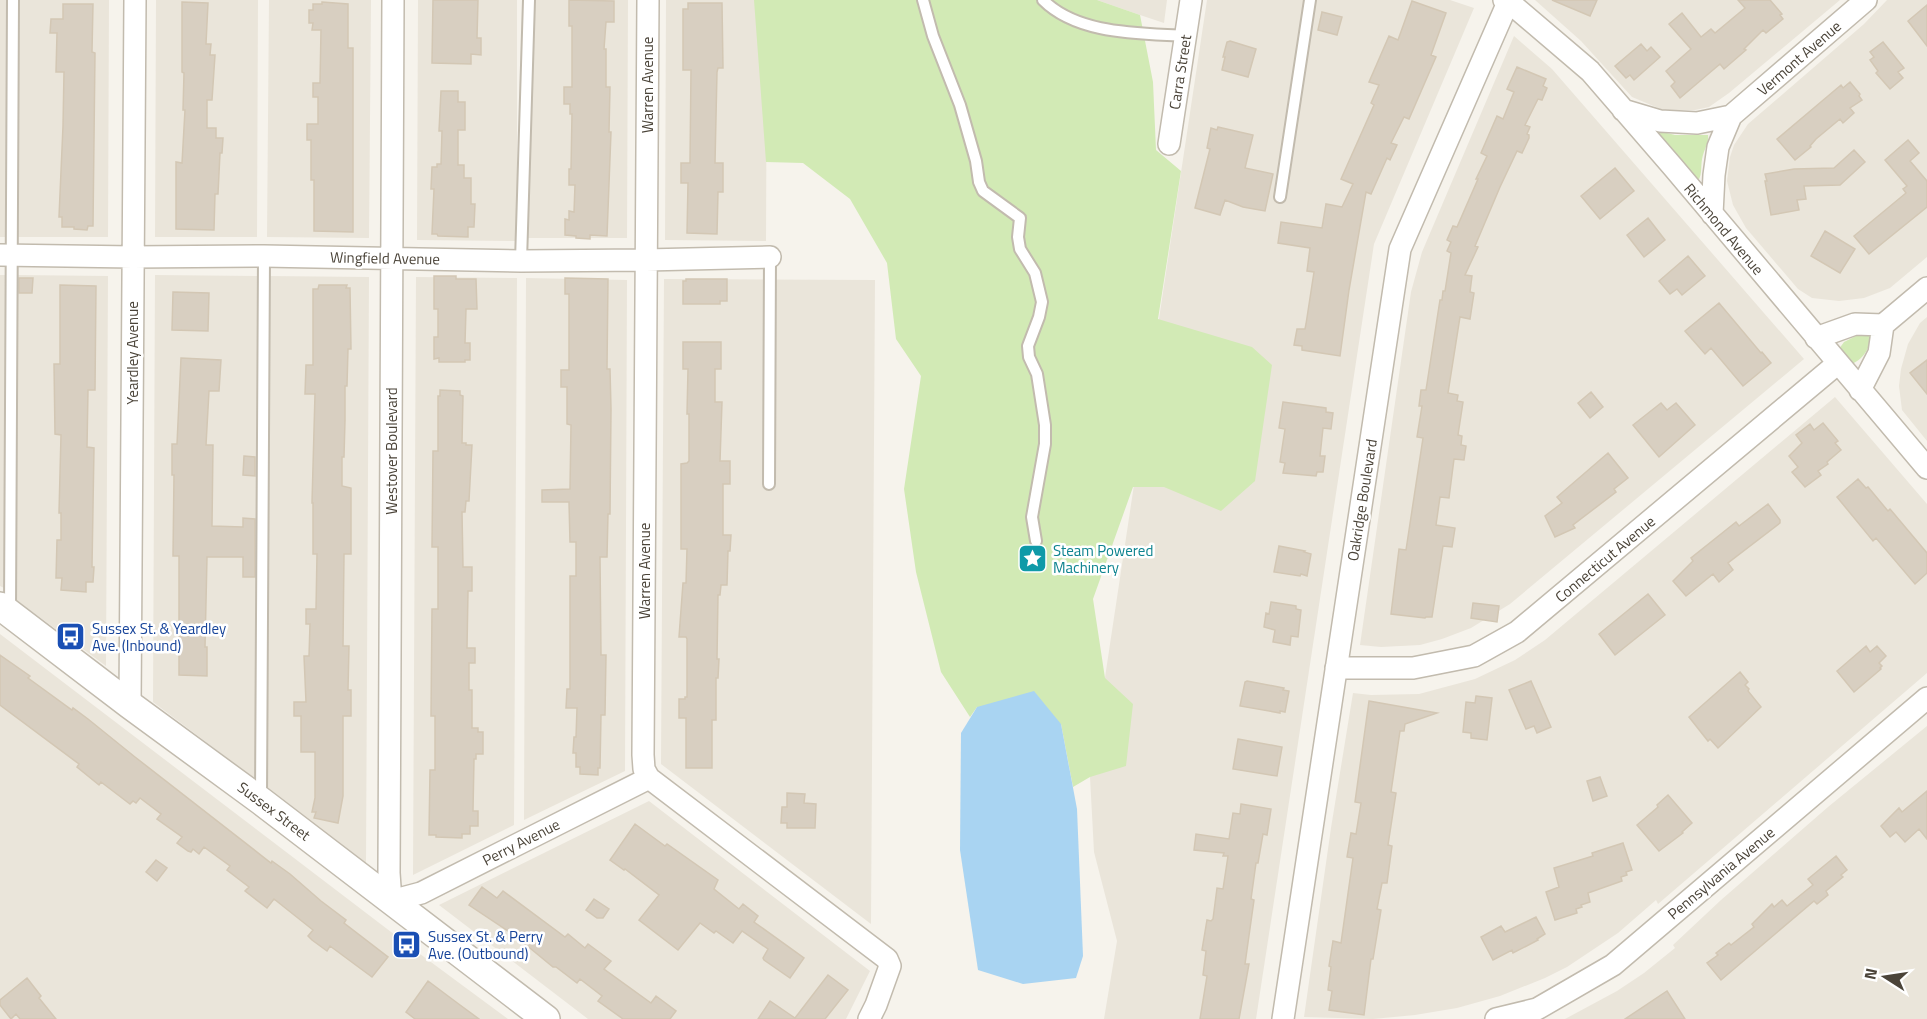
<svg xmlns="http://www.w3.org/2000/svg" width="1927" height="1019" font-family="'Titillium Web',sans-serif">
<style>
.residential{fill:#eae5da}
.green{fill:#d2eab5}
.water{fill:#a9d4f2}
.building{fill:#d8cfc1;stroke:#d3c7b4;stroke-width:1.5}
.lines{fill:none;stroke-linecap:round;stroke-linejoin:round}
.service-casing{stroke:#c2bbae;stroke-width:14}
.minor-casing{stroke:#c2bbae;stroke-width:24}
.tertiary-casing{stroke:#c2bbae;stroke-width:30}
.service{stroke:#fff;stroke-width:10}
.minor{stroke:#fff;stroke-width:21}
.tertiary{stroke:#fff;stroke-width:27}
.labels{text-anchor:middle;dominant-baseline:central;stroke-width:5;stroke-linejoin:round;paint-order:stroke}
.street-label{font-size:15px;fill:#4b4439;stroke:#fff}
.culture-label{font-size:15px;fill:#0d838f;stroke:#fff;text-anchor:start}
.transit-label{font-size:15px;fill:#164399;stroke:#fff;text-anchor:start}
</style>
<rect width="100%" height="100%" fill="#f6f3ec"/>
<path class="residential" d="M0,0H8L7,237H0Z
M16,0H109L108,237H15Z
M156,0H258L257,237H155Z
M269,0H371L369,238L267,237Z
M418,0H517V241L417,240Z
M527,0H628L627,238H526Z
M666,0H767L766,241L665,240Z
M1097,0H1167L1164,23L1140,15Z
M1207,0H1450L1474,8L1374,244L1256,1019H1104L1117,941L1094,852L1090,777Z
M1535,0H1840L1729,93L1709,107L1695,110H1663L1632,97L1581,41Z
M1887,0H1927V257L1890,288L1864,298L1839,301L1812,298L1798,289L1746,228L1733,205L1727,181L1730,157L1734,145L1748,124L1864,24Z
M1514,36L1552,69L1804,359L1510,604L1471,628L1442,639L1420,645L1381,647L1360,645L1411,292L1422,252Z
M0,275H5L4,588L0,586Z
M16,275L108,276L106,666L15,599Z
M155,275L257,276L255,779L153,702Z
M267,276L369,277L366,864L265,787Z
M416,277L517,278L514,825L413,875Z
M526,278L627,280L625,771L524,820Z
M664,279L875,280L871,924L661,764Z
M1927,317V441L1902,410L1899,386L1901,369L1908,344L1920,323Z
M1835,397L1927,504V673L1658,904L1656,900L1618,933L1567,967L1545,978L1500,996L1457,1008L1415,1015L1373,1019L1304,1017L1331,828L1353,693L1371,695L1419,694L1475,679L1515,660L1545,640Z
M0,634L416,951L508,1019H0Z
M1927,726V1019H1565L1617,991L1644,973L1675,948L1673,945L1721,900L1828,807Z
M649,801L870,971L846,1019H588L439,905Z"/>
<path class="green" d="M754,0H1097L1140,15L1153,82L1156,150L1181,171L1158,319L1252,347L1272,365L1255,481L1221,511L1164,487H1133L1093,599L1105,678L1133,704L1126,766L1090,777L1073,787L1061,724L977,707L970,717L941,672L916,572L904,489L921,376L896,339L887,263L850,199L803,163L766,162Z
M1663,132L1675,135H1708C1709,142 1705,148 1703,155C1700,164 1703,174 1698,181L1658,134Z
M1862,333H1868L1871,335C1871,347 1862,362 1850,364L1839,349L1844,342Z"/>
<path class="water" d="M1034,691L1061,724L1077,809L1083,956L1076,978L1023,984L978,970L960,850L961,733L977,707Z"/>
<path class="building" d="M433,0H478L477,38H481V55L471,54V64L432,63Z
M569,0L614,1V22H606L604,49H606V87H610L609,132H611L607,236L590,235V239L576,238V236L565,235V219L569,220V211L574,212L575,185H569V169H571L572,114H570V104H564V87H572V26H569Z
M1552,0H1597L1590,16Z
M1738,0H1770L1782,14L1780,15L1783,19L1766,33L1763,30L1744,49L1746,50L1724,69L1720,64L1680,98L1671,86L1675,82L1666,71L1691,49L1669,24L1682,13L1701,37L1711,29L1715,33L1745,8Z
M1412,1L1446,13L1431,55L1436,57L1409,119L1404,117L1391,143L1397,145L1390,160L1387,158L1371,194L1366,192L1349,290L1340,356L1302,350V346L1294,345L1297,329H1305L1306,324L1314,272L1307,271L1310,248L1278,243L1281,222L1322,228L1326,204L1342,207L1353,184L1341,179L1374,105L1371,103L1379,85L1369,82L1389,36L1398,40Z
M182,2L208,3L206,44H211L210,55H215L212,100H207V128H216V138H223L222,153H220L218,194H215L214,230L176,229V162L182,163L185,110H183L184,73L182,72Z
M322,2L348,4V48H353V232L314,231V180H311V140H307V124H318V97H313V83H320L321,30H312L313,23H309V10H313V4H322Z
M688,3H722L723,68H718L717,72L715,163H723V192H718L717,234L687,233L688,183H681V163H690L691,70H683V9H688Z
M63,4H93L92,52L95,53L93,226H88L87,230L74,229V227H62V217H59L63,126L64,72H56L57,33H50L51,19H63Z
M1927,5V46L1908,21Z
M1322,12L1342,17L1337,35L1318,30Z
M1230,41L1256,49L1248,77L1222,70L1225,57H1223L1227,42Z
M1883,42L1904,68L1898,72L1903,78L1890,89L1876,73L1878,71L1870,60L1874,57L1870,52Z
M1641,44L1647,51L1651,47L1660,57L1634,80L1630,75L1626,78L1615,66Z
M1517,67L1546,79L1543,86L1547,88L1542,100L1538,99L1525,125L1530,127L1527,134L1529,135V138L1522,153L1517,151L1500,187L1475,246L1478,247L1465,275L1472,276L1470,292L1474,293L1470,319L1460,317L1448,393L1458,395L1457,401L1463,402L1458,435L1462,436L1461,445L1466,446L1464,460L1454,459L1449,498L1440,497L1436,525L1455,528L1452,547L1443,546L1432,617H1426L1425,618L1391,614L1399,549L1406,550L1423,438L1417,437L1422,406H1419L1421,390H1426L1440,300H1442L1443,291H1445L1451,253L1447,251L1451,242L1447,240L1453,226L1457,227L1478,179H1476L1487,156L1481,153L1497,116L1503,119L1514,92L1507,89Z
M1850,82L1860,94L1859,96L1862,100L1850,108L1854,113L1843,123L1840,119L1816,139L1810,146L1811,147L1795,160L1777,139L1841,85L1843,88Z
M441,91H458V102H465V130H458V165H464V178H471V204H475L474,227H468V237L438,236L437,234H432L434,189H431L432,167H437V164H441L442,131H439Z
M1218,127L1253,135L1245,168L1273,174L1265,211L1243,207L1225,200L1220,215L1195,208L1210,149L1207,148L1211,128L1217,130Z
M1908,140L1919,153L1910,161L1927,181V207L1869,254L1854,236L1906,193L1903,189L1907,186L1885,160Z
M1854,150L1865,162L1840,185L1804,186L1806,199L1797,200L1799,210L1771,215L1765,181H1767L1765,174L1794,169L1834,168Z
M1615,168L1634,191L1600,219L1581,196Z
M1648,218L1665,240L1644,257L1627,235Z
M1825,231L1855,249L1840,273L1811,256Z
M1688,256L1705,276L1682,295L1677,289L1670,294L1659,281Z
M434,276H456V279H476L477,309H466L465,343H470V360H465V362H439V358L434,359V337H438V309H434Z
M19,278H33L32,293H19Z
M565,278L608,279L607,369H610L611,409L610,514H608L607,557H600L601,655H606L605,715H601L600,768H598V775L580,774V767H576V753H573L574,737H576L577,708H566L567,689H570V576H576V542H570L569,502H542V490L570,489L571,425L567,424V387H561V370H569V294H565Z
M686,279H727V301H720V304H683V281H686Z
M60,285L96,286L95,390H88L87,447L94,448L92,567H94L93,582H86V592L61,590L62,578H56L57,540H61V513H59L61,435L55,434L54,364H60Z
M319,285H347L346,288H350L351,349H348L347,386H345V420L344,457H342V486L351,488V554H344L343,646H349L348,690H351V716H343V796L338,823L314,818L316,812H312L315,798V752H301V716H294V702H306L304,656H309L310,624H306V609H316L317,554H313V503H312L315,394H305L306,365H313V289H318Z
M173,292L209,293L208,331L172,330Z
M1719,303L1761,353L1762,352L1771,363L1743,386L1711,348L1705,354L1685,331Z
M683,342H721V369H715V402H722L720,461H730V484H723V535H731L730,551H728L727,585H721L720,595H718L717,659H719L718,678H716V720H712V768H686V718H679V699H685V697H687V639L686,637H679L683,583H686L687,549H681V464L687,463L689,461V414H687L688,369H683Z
M181,358L221,360L219,391H209L206,445H213L212,526L243,527V518L255,519V577H243V557H207L205,647H207V676L179,675V556H173L174,475H172V444H177Z
M1927,360V394L1910,373Z
M440,390L460,391V395L463,396L462,443H466V445H472L469,501H466L465,512H462L463,567H472V591H468L467,648H475V663H469V690H472V728H478V732H483V754H476V759H474L473,811H478V826H470V834H462V838L436,837V835H429L430,770H435V716H431L432,609H438V547H432L433,451H438V396H440Z
M1591,392L1603,407L1590,418L1578,403Z
M1283,402L1326,408V412L1333,413L1331,429L1323,428L1320,456H1325L1323,472H1317L1316,476L1283,473L1285,463L1280,462L1285,429L1279,428Z
M1661,403L1667,410L1676,403L1695,425L1659,457L1633,425Z
M1823,423L1838,441L1835,443L1841,450L1827,462L1828,464L1818,471L1821,475L1805,487L1792,472L1798,467L1789,456L1802,443L1796,435L1810,424L1814,430Z
M1608,453L1628,478L1614,489L1616,492L1573,525L1575,528L1555,537L1545,516L1562,503L1557,497Z
M244,456L255,457V476L243,475Z
M1858,479L1866,488L1868,487L1888,511L1890,509L1927,553V573L1915,584L1876,538L1873,541L1837,497Z
M1768,504L1780,520V523L1728,563L1733,570L1719,582L1713,574L1686,596L1673,581L1693,561L1691,558L1736,522L1739,526Z
M1279,546L1305,551L1304,552L1311,554L1307,576L1301,574L1300,576L1274,572Z
M1648,594L1665,615L1615,655L1599,634Z
M1271,602L1296,606V609L1301,610L1298,637L1291,636L1290,645L1273,642L1275,630L1264,627L1266,613L1269,614Z
M1473,603L1499,606L1497,622L1471,618Z
M1866,646L1870,652L1877,646L1886,656L1879,663L1882,666L1880,668L1881,669L1854,692L1837,671Z
M0,655L30,676L28,678L72,710L73,708L88,719L135,757L271,863L272,861L290,874L321,901L346,920L344,923L388,957L372,977L330,946L327,951L312,940L308,936L313,930L274,899L267,908L245,891L249,887L227,870L230,866L204,847L199,854L193,849L191,852L188,851L177,843L182,837L157,819L161,814L140,798L136,803L133,801L130,804L101,782L99,785L77,767L79,764L0,705Z
M1740,672L1748,682L1745,685L1749,689L1748,691L1761,707L1718,748L1710,739L1708,741L1689,717Z
M1247,681L1284,688L1283,690L1289,691L1285,712L1280,711V713L1240,706L1245,682Z
M1531,681L1551,727L1537,733L1534,726L1526,729L1509,690Z
M1476,696L1492,698L1487,740L1471,738V733L1463,732L1466,702L1475,703Z
M1369,701L1437,713L1405,724L1404,731H1400L1391,792L1396,793L1388,845L1392,846L1389,868L1387,883H1382L1377,909L1381,910L1373,959H1371L1364,1015L1329,1010L1332,991L1328,990L1331,967L1329,966L1333,941L1341,943L1353,858L1347,857L1351,833L1356,834L1361,803L1355,802Z
M1238,739L1282,747L1277,776L1233,769Z
M1600,777L1607,796L1593,801L1587,781Z
M1927,791V839L1919,829L1905,842L1896,832L1890,837L1881,826L1899,808L1902,812Z
M787,793L805,794L804,803L816,804L815,828H787V823H781L782,807H787Z
M1668,795L1692,823L1682,832L1683,833L1659,851L1637,825L1658,807L1657,805Z
M1241,804L1271,809L1267,835L1263,834L1258,863H1256L1251,899L1254,900L1245,964H1249L1239,1019H1200L1207,976L1203,975L1206,951L1202,950L1207,920L1211,921L1213,919L1217,888L1223,889L1228,856H1223L1224,853L1194,850L1196,834L1229,839L1233,813L1240,814Z
M635,824L665,846L667,844L718,880L714,889L739,909L743,904L758,916L754,922L804,958L790,978L764,960L763,958L768,949L742,931L733,943L716,931L714,933L700,923L678,950L639,920L659,895L625,869L624,870L610,860Z
M1623,843L1632,870L1626,872L1627,875L1621,877L1622,881L1588,893L1590,902L1581,905L1582,907L1576,909L1577,913L1555,920L1546,892L1559,887L1554,868L1593,856L1592,853Z
M1836,856L1847,870L1841,875L1843,877L1826,891L1828,895L1817,904L1814,901L1721,980L1707,963L1718,955L1716,953L1729,943L1731,945L1754,927L1752,924L1772,904L1774,907L1782,900L1787,906L1813,885L1808,879Z
M156,860L167,868L157,881L146,872Z
M482,887L497,898L503,891L565,937L568,934L585,948L588,944L611,961L604,969L651,1003L656,996L676,1011L670,1019H623L598,1001L602,996L580,979L577,983L556,967H553L514,935L469,905Z
M594,899L609,909L603,918H597L586,910Z
M1536,917L1545,934L1537,939L1538,940L1513,953L1512,950L1493,960L1481,937L1501,926L1505,932Z
M828,975L848,990L825,1019H758L770,1001L795,1018Z
M27,978L41,996L39,998L56,1019H20L16,1014L11,1019L0,1005V1000Z
M428,981L456,1002L479,1019H415L406,1012Z
M1667,991L1685,1019H1625Z"/>
<g class="lines">
<defs>
<path id="service" d="M923,0L933,36L960,105L976,161L979,182L983,191L1020,218L1018,237L1020,249L1035,273L1042,302L1039,317L1028,346L1029,357L1037,374L1045,425V444L1032,517L1036,541
M1043,0C1078,35 1140,33 1186,36
M1280,197L1310,0
M521,261L529,0
M769,484L770,257
M10,611L13,0
M261,797L264,256"/>
<path id="minor" d="M393,0L389,873L391,901L421,893L649,778
M648,0L643,755L644,769L649,778L887,959L890,966L876,1005L869,1019
M1504,0L1509,2L1590,71L1673,167L1927,468
M1623,110L1660,121L1697,123L1731,116
M1169,144L1191,0
M1712,214L1714,175L1718,147L1731,116L1866,0
M0,255L133,257L264,256L521,261L646,260L770,257
M1816,338L1855,324L1883,325
M1860,390L1879,353L1883,325L1927,288
M1336,668H1413L1474,656L1517,632L1837,364
M130,705L135,0
M1283,1019L1400,249L1509,0
M1496,1019L1537,1009L1613,965L1927,698"/>
<path id="tertiary" d="M0,606L130,705L261,801L546,1019"/>
</defs>
<use href="#service" class="service-casing"/>
<use href="#minor" class="minor-casing"/>
<use href="#tertiary" class="tertiary-casing"/>
<use href="#service" class="service"/>
<use href="#minor" class="minor"/>
<use href="#tertiary" class="tertiary"/>
</g>
<defs>
<symbol id="sight-square" viewBox="-11 -11 22 22"><rect x="-9" y="-9" width="18" height="18" rx="4" fill="#0f9aa8" stroke="#fff"/><path d="M0-6L1.8-2.2L6-1.7L2.9 1.2L3.7 5.4L0 3.3L-3.7 5.4L-2.9 1.2L-6-1.7L-1.8-2.2Z" fill="#fff"/></symbol>
<symbol id="bus-square" viewBox="-11 -11 22 22"><rect x="-9" y="-9" width="18" height="18" rx="4" fill="#1a4fb4" stroke="#fff"/><path d="M-5-6H5V4H4V6H2V4H-2V6H-4V4H-5ZM-3.5-4V0h7V-4ZM-3.5 1.2v1.5H-2V1.2ZM2 1.2v1.5H3.5V1.2Z" fill="#fff"/></symbol>
</defs>
<g fill-rule="evenodd">
<use href="#sight-square" x="1016" y="542" width="33" height="33"/>
<use href="#bus-square" x="54" y="620" width="33" height="33"/>
<use href="#bus-square" x="390" y="928" width="33" height="33"/>
</g>
<g class="labels">
<g class="street-label">
<text transform="translate(1799 58) rotate(-41)">Vermont Avenue</text>
<text transform="translate(1180 72) rotate(-81)">Carra Street</text>
<text transform="translate(647 85) rotate(-90)">Warren Avenue</text>
<text transform="translate(1724 229) rotate(50)">Richmond Avenue</text>
<text transform="translate(385 258) rotate(1)">Wingfield Avenue</text>
<text transform="translate(132 353) rotate(-90)">Yeardley Avenue</text>
<text transform="translate(391 451) rotate(-90)">Westover Boulevard</text>
<text transform="translate(1362 500) rotate(-81)">Oakridge Boulevard</text>
<text transform="translate(1605 559) rotate(-40)">Connecticut Avenue</text>
<text transform="translate(644 571) rotate(-90)">Warren Avenue</text>
<text transform="translate(274 811) rotate(37)">Sussex Street</text>
<text transform="translate(521 842) rotate(-27)">Perry Avenue</text>
<text transform="translate(1721 873) rotate(-40)">Pennsylvania Avenue</text>
</g>
<g class="culture-label">
<text x="1053" y="550">Steam Powered<tspan x="1053" dy="17">Machinery</tspan></text>
</g>
<g class="transit-label">
<text x="92" y="628">Sussex St. &amp; Yeardley<tspan x="92" dy="17">Ave. (Inbound)</tspan></text>
<text x="428" y="936">Sussex St. &amp; Perry<tspan x="428" dy="17">Ave. (Outbound)</tspan></text>
</g>
</g>
<g transform="translate(1885 977) rotate(282)" stroke="#ffffff" stroke-width="4.5" paint-order="stroke">
<path d="M0-4.5L10 22L0 15L-10 22Z" fill="#4b4439"/>
<text y="-9" font-size="16" font-weight="bold" text-anchor="middle" fill="#4b4439">N</text>
</g>
</svg>
